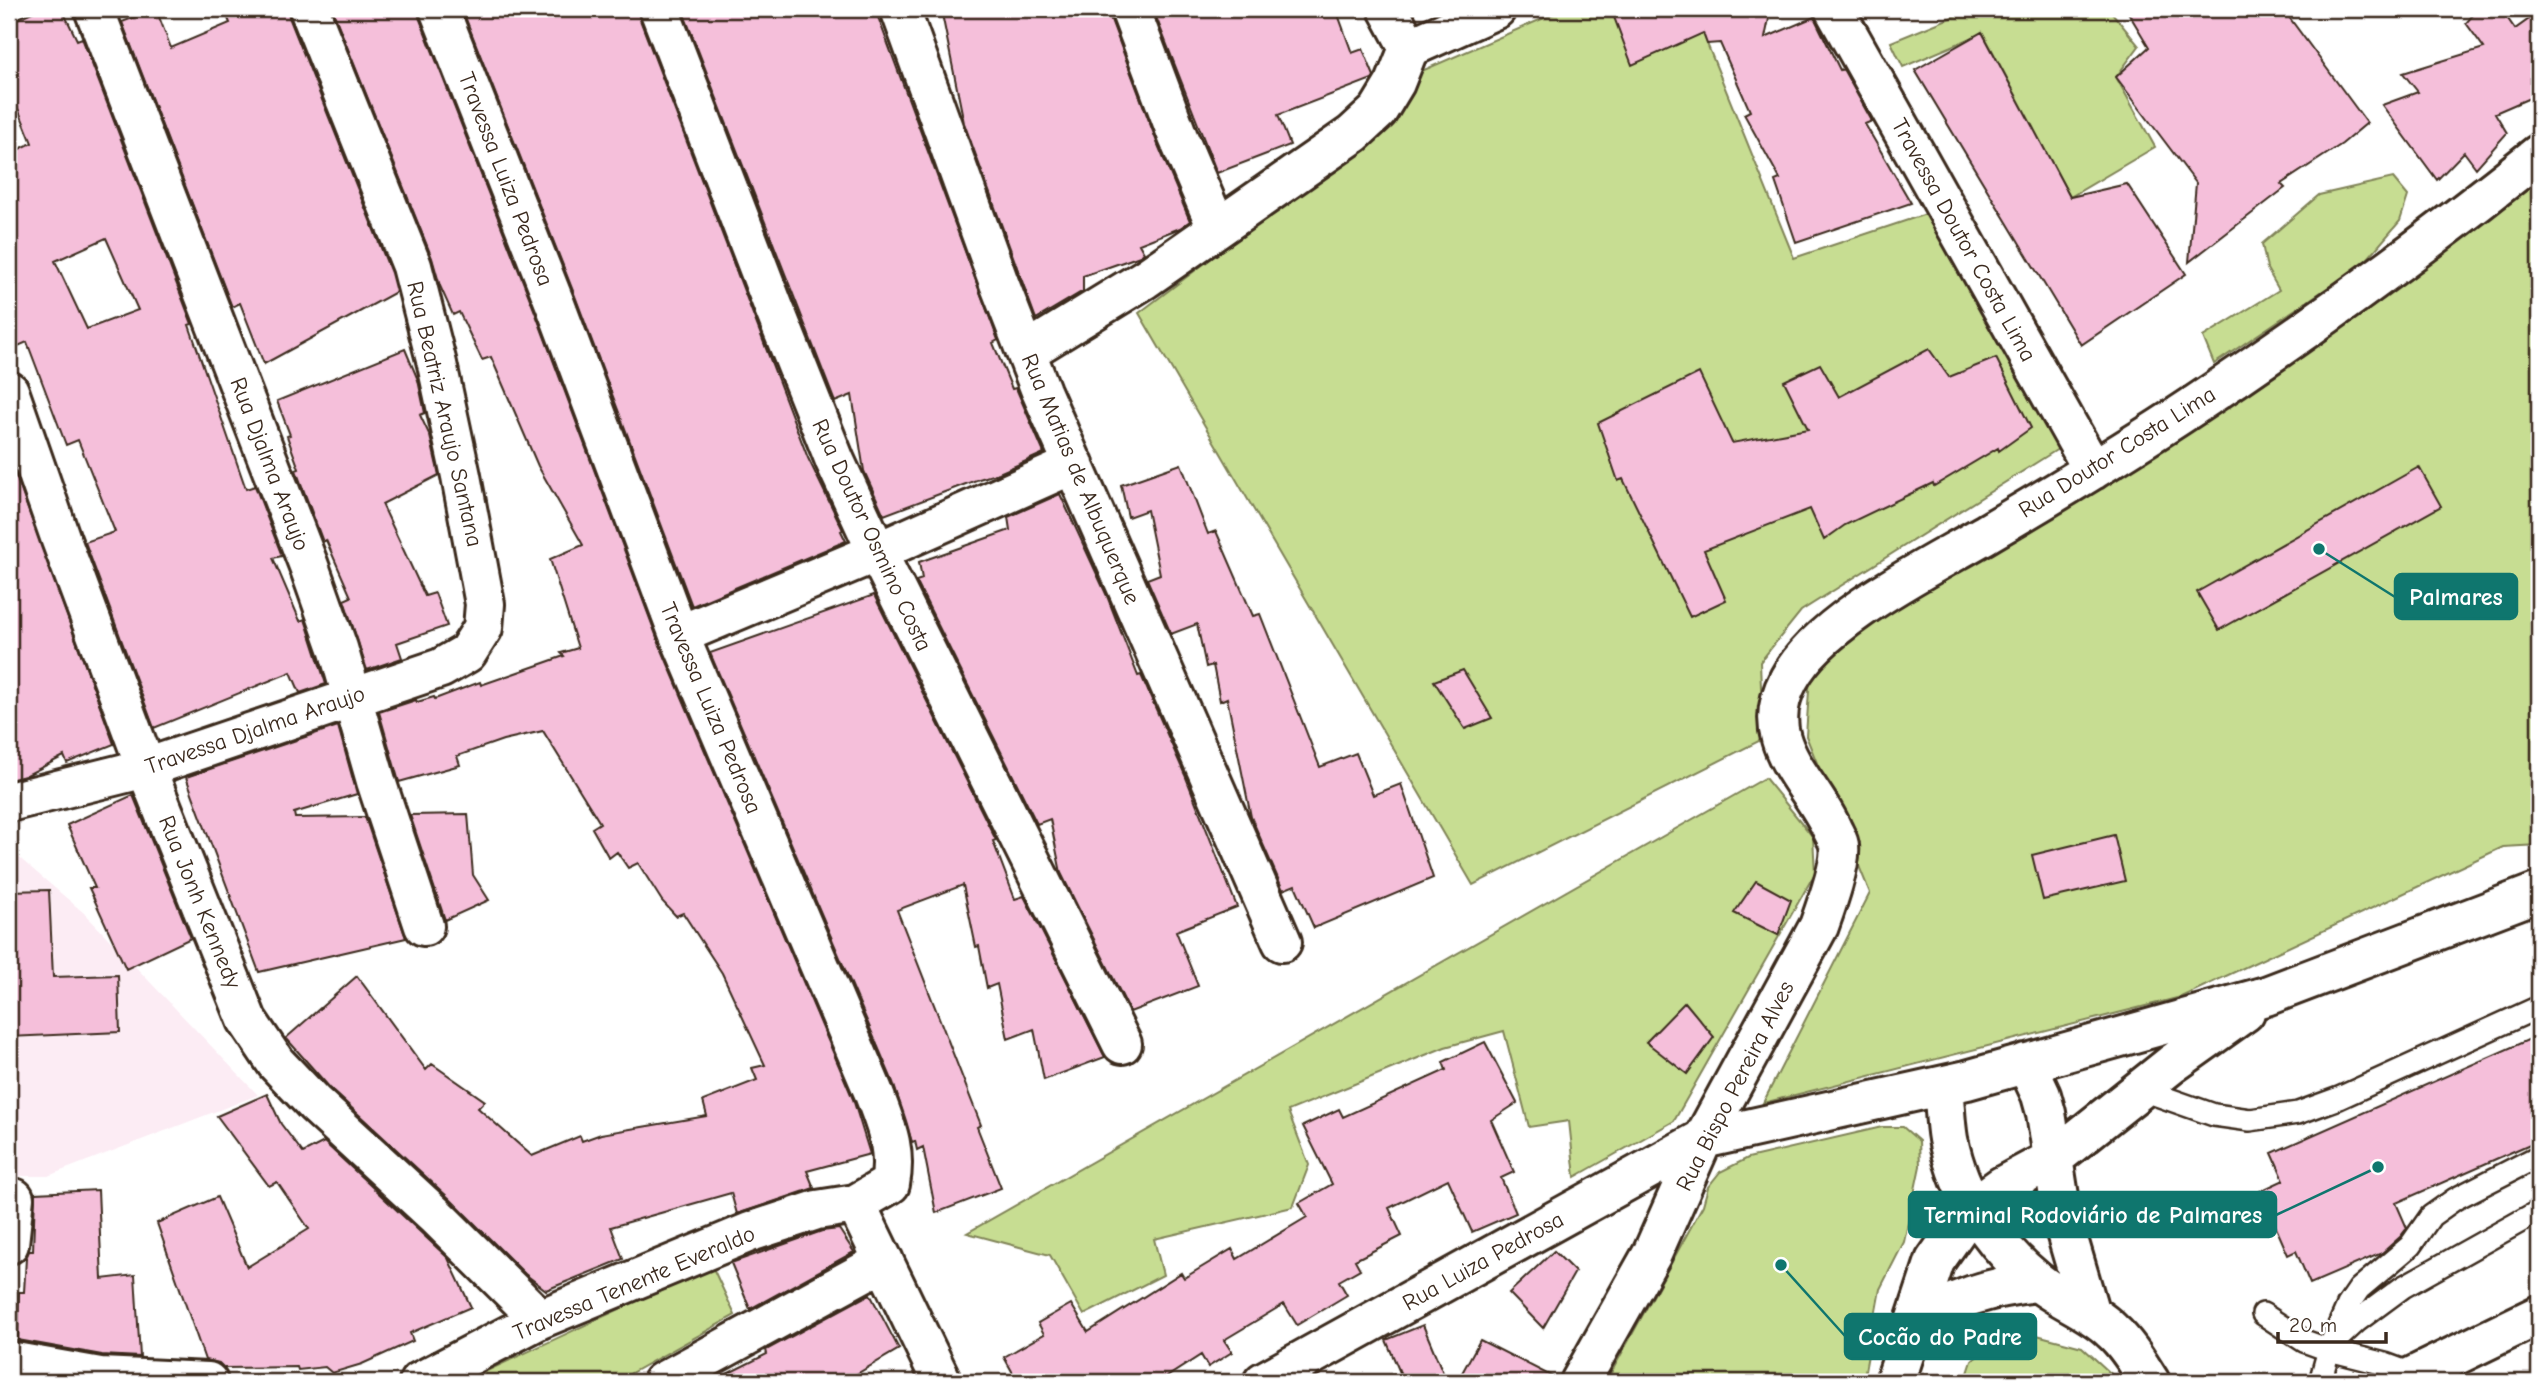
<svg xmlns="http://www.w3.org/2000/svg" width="2548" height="1391" font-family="'Comic Neue',sans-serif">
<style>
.built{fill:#fcecf4}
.green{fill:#c7dd92;stroke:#818458;stroke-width:2}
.building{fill:#f5bfda;stroke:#3b2a1e;stroke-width:2;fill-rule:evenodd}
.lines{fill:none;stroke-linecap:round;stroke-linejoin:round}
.service-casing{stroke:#3b2a1e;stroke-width:26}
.minor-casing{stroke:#3b2a1e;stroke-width:44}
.tertiary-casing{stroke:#3b2a1e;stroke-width:44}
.secondary-casing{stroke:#3b2a1e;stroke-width:44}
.service{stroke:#fff;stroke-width:21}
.minor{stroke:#fff;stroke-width:38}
.tertiary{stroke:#fff;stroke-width:38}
.secondary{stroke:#fff;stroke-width:38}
.labels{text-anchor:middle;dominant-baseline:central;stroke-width:5;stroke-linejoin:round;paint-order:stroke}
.street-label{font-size:23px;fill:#3b2a1e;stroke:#fff}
.leader{fill:none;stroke:#0f766e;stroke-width:2.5}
.callout-dot{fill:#0f766e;stroke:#fff;stroke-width:2.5}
.callout{fill:#0f766e;stroke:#0f766e;stroke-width:2.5}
.callout-label{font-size:24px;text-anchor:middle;font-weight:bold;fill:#fff}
</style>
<rect width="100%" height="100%" fill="#fff"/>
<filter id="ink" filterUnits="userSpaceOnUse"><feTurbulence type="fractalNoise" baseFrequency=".0143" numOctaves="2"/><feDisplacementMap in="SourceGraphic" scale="14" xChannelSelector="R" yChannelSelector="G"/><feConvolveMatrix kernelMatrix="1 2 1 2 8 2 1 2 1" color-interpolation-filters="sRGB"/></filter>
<g filter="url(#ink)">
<path class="built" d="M9,849L84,913L258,1095L48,1176H9Z"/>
<path class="green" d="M1565,9H1693L1794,258L1929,213L2058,449L1801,611L1760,662L1763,739L1473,885L1139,313L1390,123L1417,73Z
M1972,9H1983L2002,17L2018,9H2109L2139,46L2116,77L2155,147L2070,197L1983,33L1903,67L1891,42Z
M2539,175V845L2503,847L2181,997L1763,1103L1870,893L1806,736L1811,660L2128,467Z
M2393,178L2408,196L2400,221L2363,264L2214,364L2203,337L2279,290L2267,269L2262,244L2319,195Z
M1765,778L1813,837L1815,873L1674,1121L1575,1177L1569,1121L1529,1127L1504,1031L1445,1047L1288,1111L1309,1165L1293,1207L1154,1239L1163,1275L1084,1315L1050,1255L967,1233Z
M1882,1127H1903L1919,1141L1920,1166L1904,1242L1880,1289L1863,1382H1606L1703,1205L1708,1187L1720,1172L1748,1158Z
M712,1266L735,1315L615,1382H463Z
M2033,1334L2082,1347L2120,1382H1965L1972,1361L1994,1341Z"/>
<path class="building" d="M39,9H62L77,40L82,38L192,324L189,325L246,489L255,486L282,556L273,558L300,621L305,619L326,684L300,693L291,672L154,728L85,542L115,532L78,440L66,445L27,342L9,350V154L32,143L9,86V22ZM106,238L138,310L87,329L55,261Z
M156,9L171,48L230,23L224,9H288L289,17L391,273L396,292L264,364L240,303L232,307L122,22Z
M332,9H418L419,17L535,312L659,643L853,1099L869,1151L870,1154L807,1171L814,1188L737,1214L731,1193L611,1227L623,1259L546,1290L525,1274L450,1199L330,1088L286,1038L357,976L426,1070L432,1064L485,1101L478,1108L532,1156L580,1136L582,1141L601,1134L707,1116L703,1101L757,1080L752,1068L765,1065L722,973L683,913L676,916L662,901L638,863L628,868L617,852L609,858L592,828L600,823L543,731L503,740L457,756L460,765L399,782L379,712L416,700L417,702L434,697L435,699L480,682L481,685L564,656L561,653L578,648L550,559L583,545L538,466L491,357L482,360L459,312L453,315L440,286L432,258Z
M462,9H638L639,17L808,458L843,530L841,531L846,541L692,606L575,296Z
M682,9H875L998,340L993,343L1012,389L1016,388L1044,453L999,473L979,479L884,515L864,471L852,395L835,402Z
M941,9H1109L1110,17L1158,145L1190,221L1180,228L1139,244L1144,253L1140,256L1083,276V291L1036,319L964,123Z
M1153,9H1336L1352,53L1363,49L1374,76L1372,79L1278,115L1290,145L1217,173Z
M1611,9H1771L1765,38L1814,17L1840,70L1843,69L1872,121L1865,124L1911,203L1796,242L1775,181L1780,179L1744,114L1750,111L1720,43L1707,44L1703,33L1632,65Z
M2126,9H2283L2367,123L2342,144L2281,184L2285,188L2189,262L2196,183L2116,77L2149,47Z
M2478,9H2501L2515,29L2539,12V94L2495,113L2507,133L2476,168L2464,152L2437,180L2382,105L2418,92L2403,73L2484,48L2466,23Z
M1982,32L2070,197L2127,184L2186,274L2081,345L1915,70Z
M405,349L418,380L425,413L420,415L430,436L439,475L382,504L425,596L435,593L447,626L397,643L402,658L367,670L344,600L351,597L326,540L323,542L296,470L299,469L287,436L290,435L277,401Z
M1929,349L1949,377L1996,358L2031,428L1999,451L1998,448L1934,486L1933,483L1845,525L1824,540L1810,509L1704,550L1726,600L1690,617L1623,479L1618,481L1598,423L1699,373L1732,443L1808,429L1784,381L1820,364L1839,397Z
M1181,464L1208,534L1216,531L1253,616L1260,614L1320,767L1356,753L1373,795L1401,784L1433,878L1314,928L1295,885L1283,890L1251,817L1227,698L1220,701L1213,665L1206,667L1197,624L1171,634L1147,579L1160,574L1147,510L1128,517L1121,485Z
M9,465L17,479L114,744L67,763L64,756L25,776L9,780Z
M2419,467L2441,506L2219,630L2197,592Z
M1060,494L1107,596L1138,676L1141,675L1185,775L1237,907L1176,931L1198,986L1130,1012L1061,873L1050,819L1037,824L916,581L922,579L919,562L1010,530L1008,517Z
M874,595L996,840L993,841L1015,899L1024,896L1105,1057L1044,1080L1034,1029L1008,1039L997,984L987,988L979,946L976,947L963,885L897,910L981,1125L977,1127L1001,1188L936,1213L923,1147L917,1150L915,1141L912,1142L893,1082L710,653Z
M1463,670L1492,718L1465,729L1434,681Z
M338,726L357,794L294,813L295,818L365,817L406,938L259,972L186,777Z
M133,795L191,938L126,969L89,888H95L67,825Z
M468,814L473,875L489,900L445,920L410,815Z
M2114,835L2125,881L2043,900L2032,855Z
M1756,881L1791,900L1778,935L1734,913Z
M49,890L53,977L118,975L120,1032L9,1037V891Z
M1685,1002L1714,1037L1687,1074L1646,1042Z
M2539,1035V1140L2396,1203L2407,1228L2400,1237L2382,1253L2310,1284L2296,1251L2288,1255L2260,1191L2284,1180L2272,1153Z
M1485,1042L1517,1103L1491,1120L1514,1172L1501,1178L1516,1213L1472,1232L1448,1179L1389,1208L1402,1236L1355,1260L1360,1269L1339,1281L1347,1295L1297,1325L1284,1304L1224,1340L1232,1352L1208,1367L1201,1355L1159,1382H1018L1004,1357L1044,1334L1038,1323L1071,1304L1088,1332L1181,1273L1184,1278L1232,1249L1237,1259L1307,1217L1299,1203L1332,1184L1303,1126L1339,1109L1343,1117L1446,1070L1443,1062Z
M267,1094L281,1124L303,1153L324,1142L448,1258L471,1307L410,1333L413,1341L362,1364L332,1373L325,1367L298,1370L297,1367L224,1368L219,1363L205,1360L157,1223L217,1197L247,1267L309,1229L277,1182L269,1186L217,1116Z
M98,1190L102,1279L135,1275L140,1357L102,1355L18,1340L19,1292H24L26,1258L29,1251H33L35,1193Z
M839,1229L854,1252L750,1309L731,1263L822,1231Z
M1554,1251L1575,1272L1543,1328L1509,1293Z
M870,1294L899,1349L843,1382H711L767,1354L766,1350Z
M1423,1325L1447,1382H1404L1386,1340Z
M1480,1340L1559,1380L1558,1382H1457Z"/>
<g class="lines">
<defs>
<path id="service" d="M2140,1089L2214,1115L2250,1120L2298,1113L2339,1098L2539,1007
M2263,1314L2304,1341L2329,1350L2385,1364L2415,1375
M2330,1346L2348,1305L2359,1289L2410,1246L2431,1216L2455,1199L2539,1156
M2320,1382L2330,1346L2357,1321L2403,1287L2539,1211"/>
<path id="minor" d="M94,9L309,566L338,648L376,781L424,926
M439,9L555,304L679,635L873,1091C885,1124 897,1148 890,1184L856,1204L942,1382
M659,9L774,308L835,461L877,552L1122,1044
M900,9L999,283L1041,391L1282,942
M1130,9L1178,137L1217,228
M1388,9L1409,48
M1834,9L2093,470
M1409,48L1496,9
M1026,352L1145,279L1353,134L1378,111L1395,83L1409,48
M9,391L61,540L146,768L247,1020L276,1063L315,1104L435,1215L540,1319
M679,635L877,552L1074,464
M9,802L146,768L441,668L467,653L483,628L485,604L461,476L437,364L412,266L309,9
M9,1244L14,1198
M9,1361L100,1377L208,1382
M419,1382L540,1319L750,1232L817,1210L856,1204
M662,1382L884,1261
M1263,1382L1703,1139L1819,926C1825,909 1842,862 1839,846C1839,841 1834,834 1832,829C1809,778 1755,742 1789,679C1821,619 1930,567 1989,532C2057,492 2126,451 2192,407C2311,328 2428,243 2539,154"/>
<path id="tertiary" d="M2401,1382L2539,1315"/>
<path id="secondary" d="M2026,1063L2041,1095L2046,1113L2063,1222L2090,1314
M1943,1086C1945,1104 1945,1122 1948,1139C1959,1196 1993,1245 2037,1281C2060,1300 2091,1310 2112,1331C2128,1345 2139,1365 2150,1382
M1913,1325C1954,1298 1989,1287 2037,1282
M1580,1382L1652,1254L1703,1139L1967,1080L2266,996L2539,892
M1895,1382L1935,1261L1973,1207L2002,1186L2054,1158L2172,1064L2245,1012"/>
</defs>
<use href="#service" class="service-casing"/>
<use href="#minor" class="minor-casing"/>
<use href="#tertiary" class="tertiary-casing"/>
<use href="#secondary" class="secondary-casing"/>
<use href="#service" class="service"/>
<use href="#minor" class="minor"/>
<use href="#tertiary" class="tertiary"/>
<use href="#secondary" class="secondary"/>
</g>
</g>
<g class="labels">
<g class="street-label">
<text transform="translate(506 179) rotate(69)">Travessa Luiza Pedrosa</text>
<text transform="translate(1964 240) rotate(61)">Travessa Doutor Costa Lima</text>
<text transform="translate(445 414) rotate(77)">Rua Beatriz Araujo Santana</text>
<text transform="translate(2117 452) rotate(-32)">Rua Doutor Costa Lima</text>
<text transform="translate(270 464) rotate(69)">Rua Djalma Araujo</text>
<text transform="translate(1081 479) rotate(67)">Rua Matias de Albuquerque</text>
<text transform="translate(872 535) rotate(65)">Rua Doutor Osmino Costa</text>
<text transform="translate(711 708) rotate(67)">Travessa Luiza Pedrosa</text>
<text transform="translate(255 730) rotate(-19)">Travessa Djalma Araujo</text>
<text transform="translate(200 902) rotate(68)">Rua Jonh Kennedy</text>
<text transform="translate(1735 1086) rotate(-63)">Rua Bispo Pereira Alves</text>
<text transform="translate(1483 1261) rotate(-29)">Rua Luiza Pedrosa</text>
<text transform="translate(634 1283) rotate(-23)">Travessa Tenente Everaldo</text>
</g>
</g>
<path class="leader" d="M2319 549L2395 597M2378 1167L2276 1215M1781 1265L1845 1336"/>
<g class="callout-dot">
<circle cx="2319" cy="549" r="7"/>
<circle cx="2378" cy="1167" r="7"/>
<circle cx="1781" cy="1265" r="7"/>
</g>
<g class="callout">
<rect x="2395" y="574" width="122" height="45" rx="7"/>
<rect x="1909" y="1192" width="367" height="45" rx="7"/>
<rect x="1845" y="1314" width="191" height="45" rx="7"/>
</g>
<g class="callout-label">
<text x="2456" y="605">Palmares</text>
<text x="2093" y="1223">Terminal Rodoviário de Palmares</text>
<text x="1940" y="1345">Cocão do Padre</text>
</g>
<rect width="2548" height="1391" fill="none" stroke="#fff" stroke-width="35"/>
<rect x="18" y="18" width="2513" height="1356" fill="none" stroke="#3b2a1e" stroke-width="2.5" filter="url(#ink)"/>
<path d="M2278 1332v10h108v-10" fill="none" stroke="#3b2a1e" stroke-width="3.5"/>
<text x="2289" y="1332" font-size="21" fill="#3b2a1e" stroke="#ffffff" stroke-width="5" paint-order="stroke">20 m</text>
</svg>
